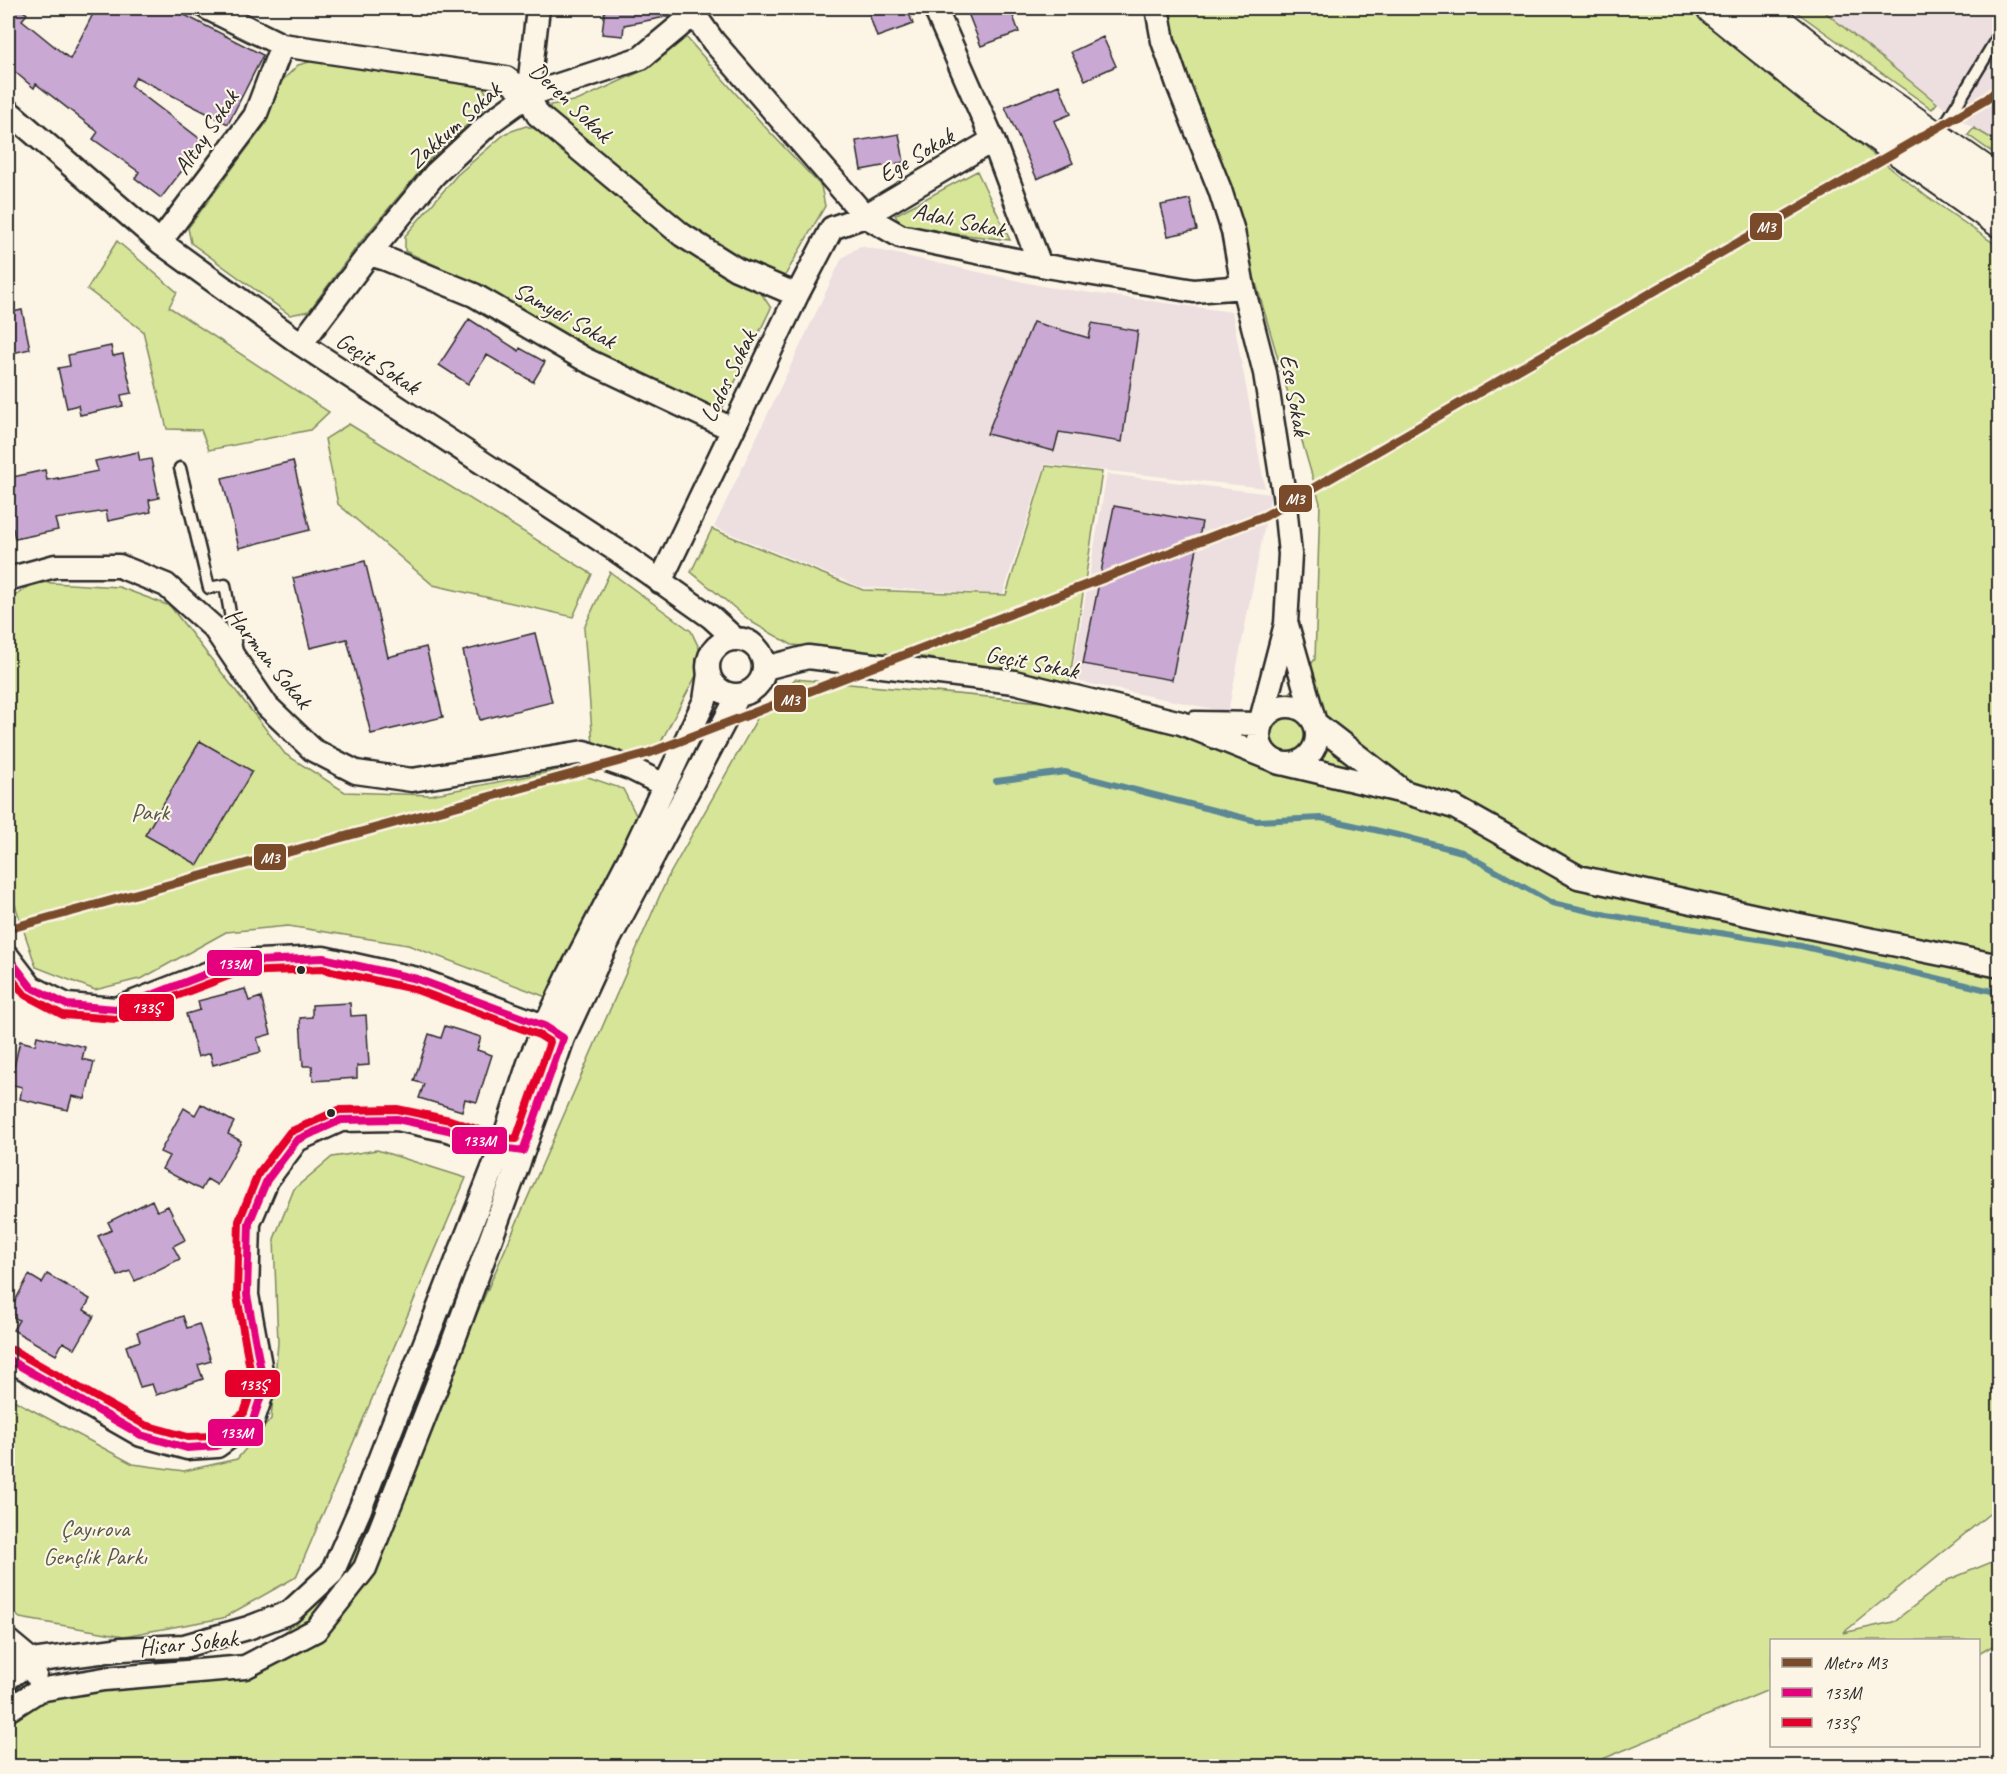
<svg xmlns="http://www.w3.org/2000/svg" width="2007" height="1774" font-family="Caveat,sans-serif">
<style>
.built{fill:#eddee0}
.green{fill:#d6e598;stroke:#808862;stroke-width:1.5}
.lines{fill:none;stroke-linecap:round;stroke-linejoin:round}
.stream{stroke:#5b8895;stroke-width:6}
.building{fill:#c9a8d3;stroke:#2b2b2b;stroke-width:1.5}
.lane-casing{stroke:#2b2b2b;stroke-width:15}
.street-casing{stroke:#2b2b2b;stroke-width:27}
.secondary-casing{stroke:#2b2b2b;stroke-width:36}
.lane{stroke:#fcf5e5;stroke-width:10}
.street{stroke:#fcf5e5;stroke-width:22}
.secondary{stroke:#fcf5e5;stroke-width:32}
.bus-1-casing{stroke:#fcf5e5;stroke-width:12}
.bus-2-casing{stroke:#fcf5e5;stroke-width:12}
.bus-1{stroke:#e5007d;stroke-width:8}
.bus-2{stroke:#e4002b;stroke-width:8}
.metro-1-casing{stroke:#fcf5e5;stroke-width:14}
.metro-1{stroke:#7a4b2a;stroke-width:9}
.bus-dot{fill:#2b2b2b;stroke:#fcf5e5;stroke-width:2}
.labels{text-anchor:middle;dominant-baseline:central;stroke-width:4.5;stroke-linejoin:round;paint-order:stroke}
.street-label{font-size:24px;fill:#2b2b2b;stroke:#fcf5e5}
.park-label{font-size:24px;fill:#565a46;stroke:#fcf5e5}
.line-badge{stroke:#fcf5e5;stroke-width:2}
.badge-label{font-size:16px;text-anchor:middle;font-weight:bold;fill:#fff}
</style>
<rect width="100%" height="100%" fill="#fcf5e5"/>
<filter id="ink" filterUnits="userSpaceOnUse"><feTurbulence type="fractalNoise" baseFrequency=".0167" numOctaves="2"/><feDisplacementMap in="SourceGraphic" scale="12" xChannelSelector="R" yChannelSelector="G"/><feConvolveMatrix kernelMatrix="1 2 1 2 8 2 1 2 1" color-interpolation-filters="sRGB"/></filter>
<g filter="url(#ink)">
<path class="built" d="M1820,8H1999V143L1954,116Z
M860,246L1047,287L1232,312L1265,488L1045,464L1003,594L861,587L714,527L842,258Z
M1107,474L1271,494L1228,712L1071,680Z"/>
<path class="green" d="M1162,8H1688L1926,196L1999,247V1506L1843,1633L1893,1622L1948,1580L1999,1559V1642L1979,1654L1978,1640H1772L1771,1689L1586,1766H8V1710L44,1688L271,1651L413,1460L667,879L758,717L795,679L1064,704L1237,739L1265,727L1315,659L1320,503L1256,283L1171,52Z
M1791,8H1820L1937,103L1932,109Z
M686,37L766,128L821,186L825,206L783,279L736,262L682,227L551,117L550,105L579,100L644,70Z
M317,60L481,83L489,98L481,112L430,159L358,245L309,311L290,315L191,243L188,228L264,126L276,87L298,65Z
M526,126L548,133L730,277L761,293L771,308L721,411H711L591,352L485,289L405,251V236L457,175L506,133Z
M1974,128L1999,143V157L1968,135Z
M977,171L1010,240L904,228L895,215Z
M117,241L177,292L169,307L329,412L310,430L209,450L201,430L167,429L143,331L87,289Z
M349,424L592,574L573,617L433,585L338,504L325,439Z
M1046,466L1102,472L1069,683L923,657L792,645L753,623L691,572L712,529L863,590L1006,595Z
M610,572L691,631L699,648V670L655,753C632,765 616,754 593,745L584,628Z
M36,582L119,587L170,606L285,754L345,792L430,795L565,769L623,789L637,817L549,998L408,945L288,926L226,932L143,978L95,990L36,967L8,884V600Z
M377,1150L466,1178L296,1577L223,1618L124,1636L20,1618L8,1608V1397L133,1464L184,1471L237,1459L271,1419L278,1343L274,1239L294,1189L332,1157Z"/>
<g class="lines">
<path class="stream" d="M996,781L1065,772L1256,821L1321,818L1402,836L1462,852L1552,903L1607,915L1801,946L2000,993"/>
</g>
<path class="building" d="M8,8H19L27,14L22,20L70,59L96,8H171L263,55L228,124L136,77L131,86L204,142L161,198L135,178L139,172L93,139L98,132L36,84L34,88L8,66Z
M605,8H675V12L671,16L624,25L623,36L602,34Z
M867,8H907L913,24L877,37Z
M966,8H1010L1019,32L981,46Z
M1103,37L1116,66L1085,80L1071,52Z
M1059,85L1071,114L1054,121L1073,163L1037,179L1005,107Z
M899,134L904,162L861,170L856,141Z
M1190,199L1197,230L1168,236L1161,205Z
M22,310L30,349L8,354V313Z
M469,319L519,351L520,348L545,362L533,382L487,355L468,384L439,365Z
M1033,322L1089,338L1092,323L1138,331L1122,442L1059,432L1054,451L987,434Z
M111,346L113,356L123,354L132,393L121,395L123,406L80,415L78,405L67,408L58,368L70,366L68,355Z
M138,452L140,461L151,459L159,498L149,500L151,512L108,521L106,511L55,519L58,530L15,539L13,529L8,530V478L45,470L47,480L58,478V479L98,471L95,461Z
M293,461L310,530L239,548L222,478Z
M1114,506L1202,522L1172,680L1083,664Z
M365,561L388,657L426,647L443,717L371,734L347,639L310,648L293,578Z
M535,633L552,702L480,720L463,651Z
M200,741L252,771L198,865L145,835Z
M245,989L249,1001L261,997L271,1034L257,1038L261,1052L213,1065L210,1053L198,1057L186,1014L200,1010L198,1001Z
M350,1003L351,1016L366,1015L369,1065L357,1066V1078L313,1081L312,1066H303L300,1018L312,1017V1005Z
M445,1026L481,1037L477,1050L492,1055L477,1102L465,1099L462,1111L419,1098L424,1084L414,1081L429,1034L441,1038Z
M37,1036L85,1047L82,1059L94,1062L85,1099L72,1096L68,1110L20,1099L22,1087L10,1084L20,1041L35,1045Z
M201,1104L234,1122L228,1134L241,1141L217,1185L207,1179L201,1190L162,1169L169,1156L160,1152L184,1108L195,1115Z
M152,1200L157,1211L168,1206L185,1240L173,1246L180,1259L135,1281L130,1271L118,1276L98,1236L112,1230L108,1222Z
M47,1274L90,1299L84,1310L94,1316L75,1349L63,1342L56,1355L13,1330L19,1320L8,1314L29,1275L42,1283Z
M183,1316L187,1328L199,1324L211,1361L198,1365L203,1379L156,1395L152,1384L140,1387L126,1346L140,1341L137,1332Z"/>
<g class="lines">
<defs>
<path id="lane" d="M1938,136L2000,33
M180,468L209,588L225,585L237,652"/>
<path id="street" d="M207,8L282,45L506,78L528,95L538,115L682,235L736,269L797,295
M692,8L694,14L713,41L865,216L900,236L1040,265L1194,291L1243,287
M935,8L993,140L1040,265
M1157,8L1163,41L1179,87L1220,190L1233,231L1243,287L1265,373L1284,495L1290,554L1286,624L1260,724
M528,95L538,8
M8,111L160,242L301,344L616,550L711,617L735,639
M160,242L255,116L282,45
M369,254L386,259L474,295L584,359L732,429
M301,344L369,254L435,174L492,121L528,95L641,58L694,14
M8,579L55,566H119L166,585L214,628L267,706L313,750L356,772L412,780L584,752L630,768L664,785
M660,582L797,295L832,228L865,216L993,140
M1287,625L1315,723L1398,787
M708 667a28 28 0 1 1 56 0a28 28 0 1 1-56 0Z
M765,668L808,657L1014,682L1181,723L1271,759
M1259 735a29 29 0 1 1 58 0a29 29 0 1 1-58 0Z
M1195,723L1260,724
M1286,764L1404,792L1454,807L1578,877L1760,917L2000,966
M8,957L31,987L67,1005L116,1009L237,962L323,958L417,979L544,1026L556,1034
M8,1359L141,1435L187,1448L217,1446L253,1420L264,1387L247,1295L249,1223L267,1180L297,1140L341,1120L397,1119L448,1130L501,1148L516,1150
M8,1641L32,1661L35,1674
M8,1678L32,1661L122,1649L184,1646L248,1628L290,1612L332,1573L360,1509L501,1148L531,1057L569,975L636,846L705,700L709,674
M8,1710L39,1690L104,1679L245,1667L316,1630L365,1568L439,1380L538,1110L563,1038L605,947L738,696"/>
<path id="secondary" d="M1713,8L1812,88L2000,221
M1759,8L1832,66L2000,183"/>
</defs>
<use href="#lane" class="lane-casing"/>
<use href="#street" class="street-casing"/>
<use href="#secondary" class="secondary-casing"/>
<use href="#lane" class="lane"/>
<use href="#street" class="street"/>
<use href="#secondary" class="secondary"/>
<defs>
<path id="bus-1" d="M8,957L31,987L67,1005L116,1009L237,962L323,958L417,979L544,1026L563,1038L523,1151L501,1148L448,1130L397,1119L341,1120L297,1140L267,1180L249,1223L247,1295L264,1387L253,1420L217,1446L187,1448L141,1435L8,1359"/>
<path id="bus-2" d="M8,974L25,995L63,1015L116,1019L239,972L322,969L414,989L539,1035L550,1042L516,1139L503,1138L450,1120L397,1109L339,1110L290,1132L258,1174L239,1221L237,1296L253,1386L244,1413L213,1436L188,1437L145,1425L13,1350"/>
</defs>
<use href="#bus-1" class="bus-1-casing"/>
<use href="#bus-2" class="bus-2-casing"/>
<use href="#bus-1" class="bus-1"/>
<use href="#bus-2" class="bus-2"/>
<defs>
<path id="metro-1" d="M8,929L649,753L1265,516L1987,99L2000,88"/>
</defs>
<use href="#metro-1" class="metro-1-casing"/>
<use href="#metro-1" class="metro-1"/>
</g>
</g>
<g class="bus-dot">
<circle cx="301" cy="970" r="5"/>
<circle cx="331" cy="1113" r="5"/>
</g>
<g class="labels">
<g class="street-label">
<text transform="translate(571 102) rotate(44)">Deren Sokak</text>
<text transform="translate(454 125) rotate(-42)">Zakkum Sokak</text>
<text transform="translate(206 132) rotate(-56)">Altay Sokak</text>
<text transform="translate(916 155) rotate(-31)">Ege Sokak</text>
<text transform="translate(959 220) rotate(12)">Adalı Sokak</text>
<text transform="translate(565 315) rotate(29)">Samyeli Sokak</text>
<text transform="translate(378 363) rotate(33)">Geçit Sokak</text>
<text transform="translate(728 376) rotate(-64)">Lodos Sokak</text>
<text transform="translate(1295 395) rotate(80)">Ese Sokak</text>
<text transform="translate(269 658) rotate(51)">Harman Sokak</text>
<text transform="translate(1032 662) rotate(11)">Geçit Sokak</text>
<text transform="translate(188 1643) rotate(-6)">Hisar Sokak</text>
</g>
<g class="park-label">
<text x="150" y="812">Park</text>
<text x="95" y="1528">Çayırova<tspan x="95" dy="28">Gençlik Parkı</tspan></text>
</g>
</g>
<g class="line-badge">
<rect x="1749" y="212" width="34" height="29" rx="6" fill="#7a4b2a"/>
<rect x="1278" y="484" width="35" height="29" rx="6" fill="#7a4b2a"/>
<rect x="773" y="684" width="34" height="29" rx="6" fill="#7a4b2a"/>
<rect x="253" y="843" width="34" height="28" rx="6" fill="#7a4b2a"/>
<rect x="206" y="949" width="57" height="28" rx="6" fill="#e5007d"/>
<rect x="118" y="993" width="57" height="29" rx="6" fill="#e4002b"/>
<rect x="451" y="1126" width="57" height="29" rx="6" fill="#e5007d"/>
<rect x="224" y="1369" width="57" height="29" rx="6" fill="#e4002b"/>
<rect x="207" y="1418" width="57" height="29" rx="6" fill="#e5007d"/>
</g>
<g class="badge-label">
<text x="1766" y="232">M3</text>
<text x="1295" y="504">M3</text>
<text x="790" y="705">M3</text>
<text x="270" y="863">M3</text>
<text x="234" y="969">133M</text>
<text x="146" y="1013">133Ş</text>
<text x="479" y="1146">133M</text>
<text x="253" y="1390">133Ş</text>
<text x="236" y="1438">133M</text>
</g>
<rect width="2007" height="1774" fill="none" stroke="#fcf5e5" stroke-width="30"/>
<rect x="15" y="15" width="1977" height="1744" fill="none" stroke="#2b2b2b" stroke-width="2" filter="url(#ink)"/>
<rect x="1770" y="1639" width="210" height="108" fill="#fcf5e5" stroke="#a8a49b" stroke-width="1.5"/>
<rect x="1782" y="1658" width="30" height="9" fill="#7a4b2a" stroke="#a8a49b" stroke-width="1.5"/>
<text x="1824" y="1669" font-size="18" fill="#2b2b2b">Metro M3</text>
<rect x="1782" y="1688" width="30" height="9" fill="#e5007d" stroke="#a8a49b" stroke-width="1.5"/>
<text x="1824" y="1699" font-size="18" fill="#2b2b2b">133M</text>
<rect x="1782" y="1718" width="30" height="9" fill="#e4002b" stroke="#a8a49b" stroke-width="1.5"/>
<text x="1824" y="1729" font-size="18" fill="#2b2b2b">133Ş</text>
</svg>
